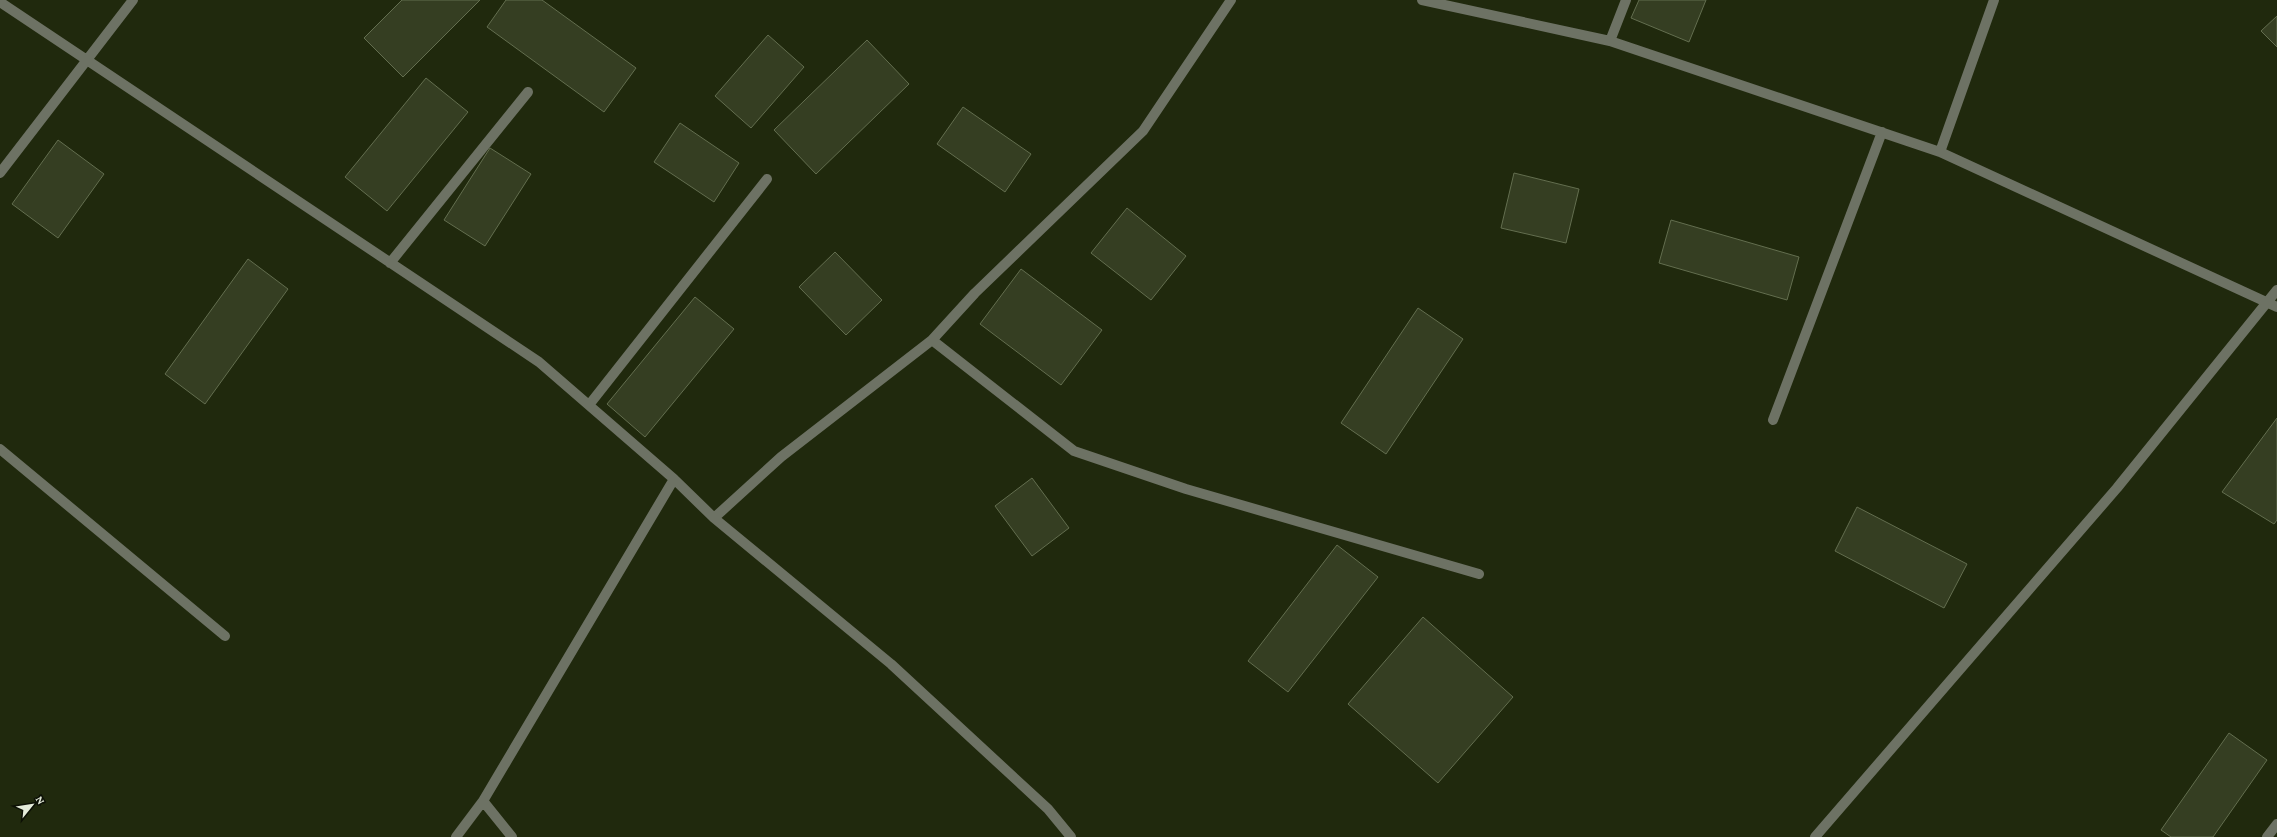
<svg xmlns="http://www.w3.org/2000/svg" width="2277" height="837" font-family="'Crimson Pro',serif">
<style>
.building{fill:#353e22;stroke:#636e4f}
.lines{fill:none;stroke-linecap:round;stroke-linejoin:round}
.minor{stroke:#6d7264;stroke-width:10}
</style>
<rect width="100%" height="100%" fill="#20290d"/>
<path class="building" d="M402,0H480L403,77L364,38Z
M506,0H542L636,68L604,112L487,27Z
M1639,0H1706L1689,42L1631,18Z
M2277,16V47L2261,31Z
M768,35L804,67L751,128L715,96Z
M867,40L909,84L816,174L774,130Z
M426,78L468,112L387,211L345,177Z
M963,107L1031,154L1005,192L937,144Z
M680,123L739,163L714,202L654,162Z
M58,140L104,174L58,238L12,204Z
M490,148L531,174L485,246L444,220Z
M1514,173L1579,189L1566,243L1501,228Z
M1127,208L1186,256L1151,300L1091,253Z
M1671,220L1799,257L1787,300L1659,263Z
M835,252L882,300L846,335L799,287Z
M248,259L288,289L205,404L165,374Z
M1021,269L1102,330L1061,385L980,324Z
M695,297L734,329L645,437L607,404Z
M1418,308L1463,339L1386,454L1341,423Z
M2277,418V520L2274,524L2222,492Z
M1032,478L1069,528L1032,556L995,506Z
M1857,507L1967,564L1944,608L1835,551Z
M1337,545L1378,577L1288,692L1248,661Z
M1423,617L1513,697L1438,783L1348,704Z
M2229,733L2267,760L2213,837H2171L2161,830Z"/>
<g class="lines">
<path class="minor" d="M1422,0L1610,41L1940,152L2277,307
M0,2L539,362L674,479L714,518L891,664L1048,809L1071,837
M1610,41L1626,0
M1940,152L1994,0
M0,173L133,0
M390,263L528,92
M932,340L1074,451L1186,489L1479,574
M589,405L767,179
M1773,420L1882,132
M0,449L225,636
M714,518L781,457L932,340L975,293L1143,131L1231,0
M483,801L512,837
M456,837L483,801L674,479
M1815,837L2117,488L2277,290
M2267,837L2277,824"/>
</g>
<g transform="translate(32 805) rotate(60)" stroke="#0c1005" stroke-width="3" paint-order="stroke">
<path d="M0-3L7 15L0 10L-7 15Z" fill="#e4ebd9"/>
<text y="-6" font-size="11" font-weight="bold" text-anchor="middle" fill="#e4ebd9">N</text>
</g>
</svg>
